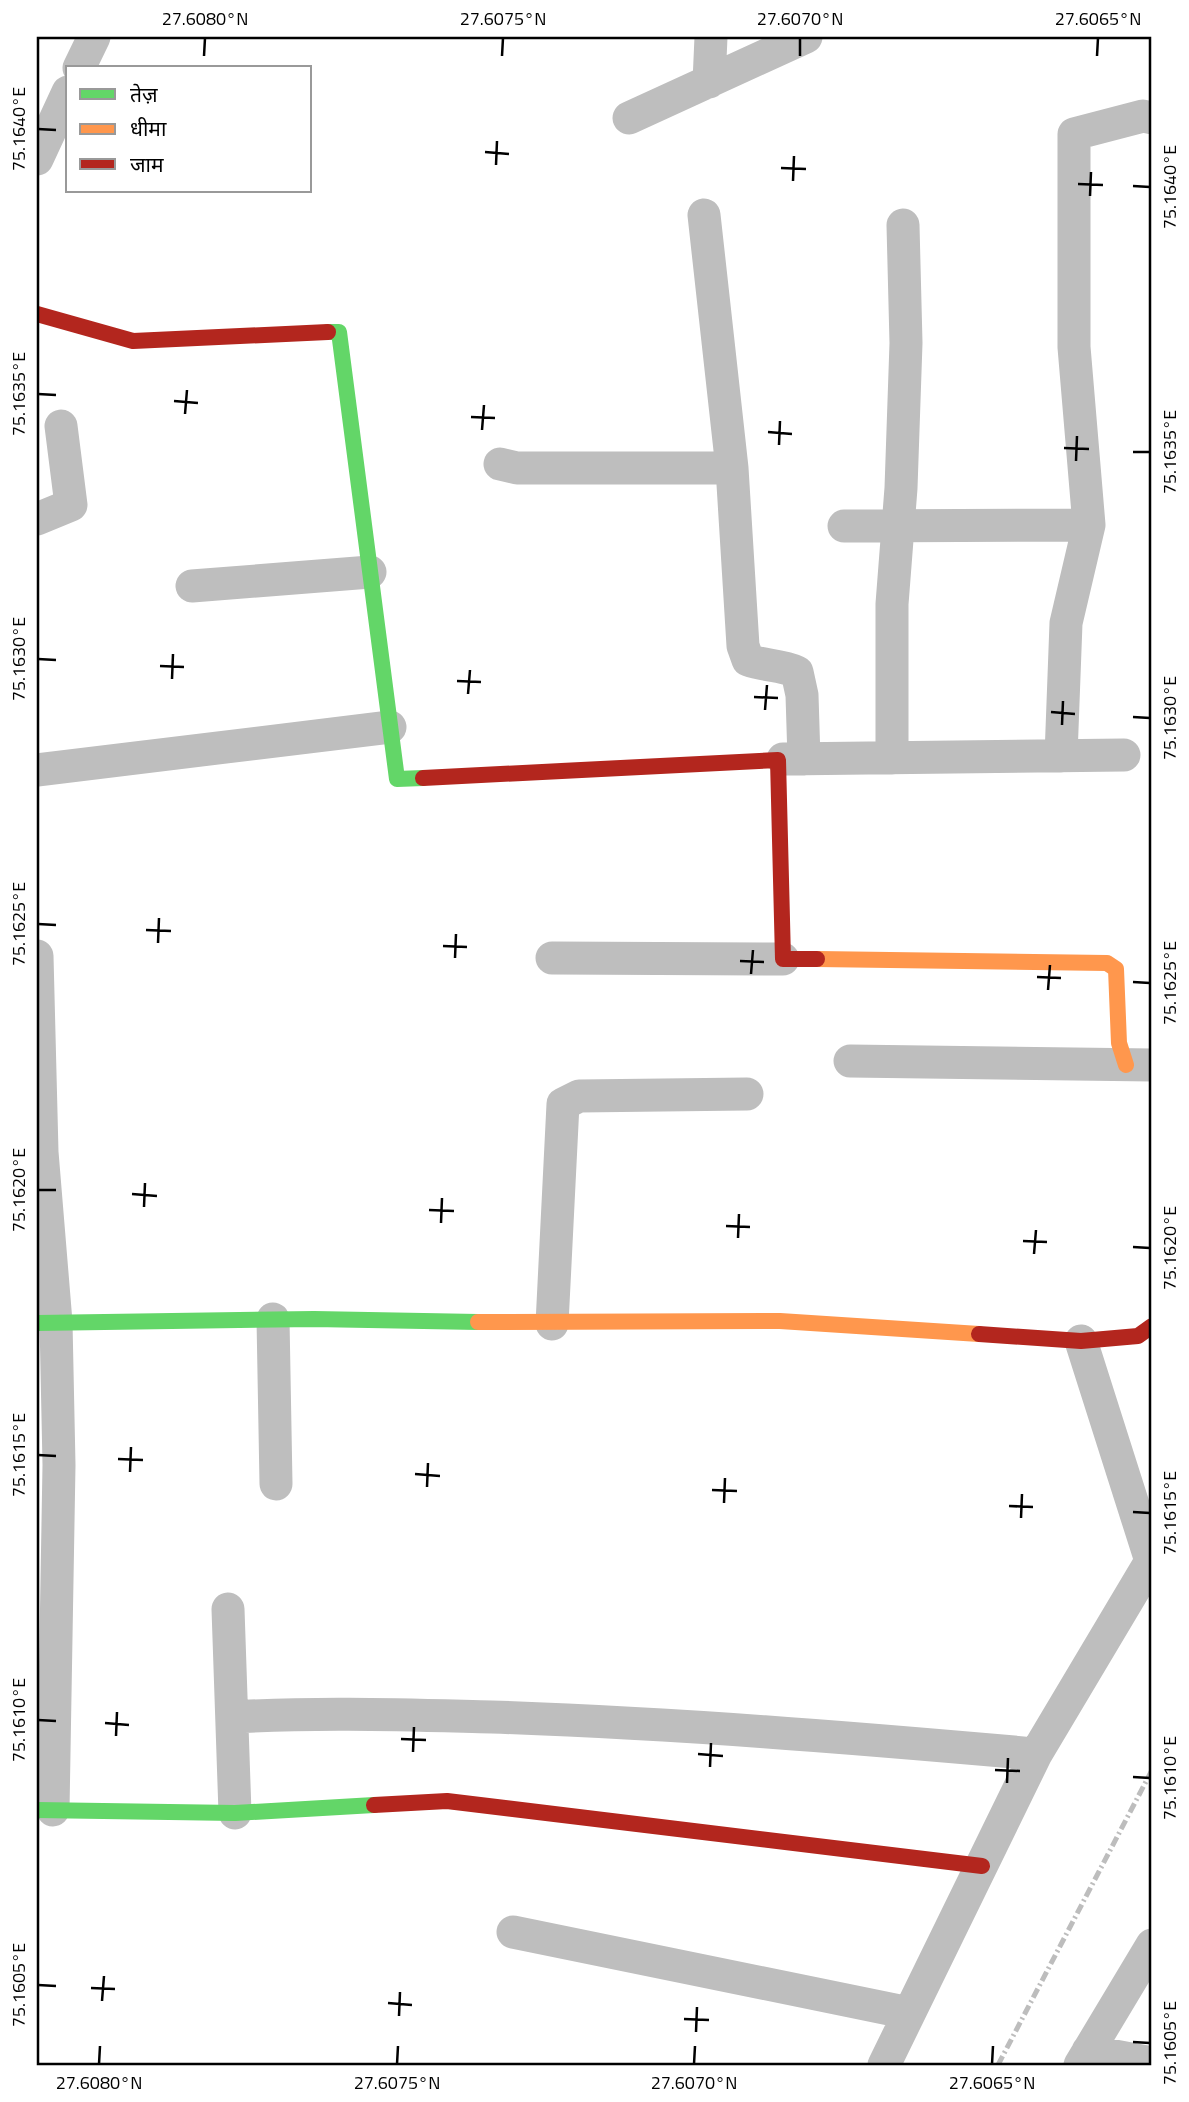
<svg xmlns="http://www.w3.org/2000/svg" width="1189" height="2102" font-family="'Titillium Web','Noto Sans Devanagari',sans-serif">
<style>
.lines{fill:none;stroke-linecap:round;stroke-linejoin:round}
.street{stroke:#bebebe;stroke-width:33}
.fast{stroke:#63d668;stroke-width:16}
.slow{stroke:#ff974d;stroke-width:16}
.jam{stroke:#b3261e;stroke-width:16}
.rail{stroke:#bdbdbd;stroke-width:5;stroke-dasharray:10 3.5 2 3.5;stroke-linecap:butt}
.ticks{fill:none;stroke:#000;stroke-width:2.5}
.neatline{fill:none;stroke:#000;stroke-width:2.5}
.ticks-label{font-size:18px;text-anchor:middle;fill:#000}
</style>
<rect width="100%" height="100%" fill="#fff"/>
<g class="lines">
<path class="street" d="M79,68L94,37
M709,82L711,37
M629,118L806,37
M37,159L68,92
M704,215L732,468L743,646L748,660C765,666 781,665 797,672L802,695L804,759
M500,464L517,468H732
M37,519L71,505L61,426
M844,526L1089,525
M192,586L370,572
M1061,756L1066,623L1089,525L1074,347V134L1143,116L1152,118
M892,758V604L901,488L906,343L903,225
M783,759L1124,755
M37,770L390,727
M37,956L42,1152L56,1322L59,1465L53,1810
M552,958L783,959
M850,1061L1152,1065
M273,1319L276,1484
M552,1324L563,1104L579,1096L747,1094
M228,1609L235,1813
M233,1717C320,1712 406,1715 492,1717C674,1723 855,1738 1036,1754
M513,1932L909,2013
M1088,2051L1152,2063
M884,2065L1036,1754L1151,1561L1081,1341
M1080,2065L1152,1945"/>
<path class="fast" d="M328,332H339L397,779L423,778
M37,1323L314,1319L478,1322
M37,1810L235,1813L374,1805"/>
<path class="slow" d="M817,959L1107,963L1116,969L1119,1043L1126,1065
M478,1322L780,1321L979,1334"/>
<path class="jam" d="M37,314L133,341L328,332
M423,778L778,760L783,959H817
M979,1334L1081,1341L1138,1336L1152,1326
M374,1805L447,1801L982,1866"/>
<path class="rail" d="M998,2065L1152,1770"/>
</g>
<path class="ticks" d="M204,56L205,38M502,56L503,38M800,56V38M1097,56L1098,38M38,129L56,130M485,152L509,154M496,165L497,141M781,168L806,169M793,181L794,156M1078,184L1103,185M1133,186L1150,187M1090,196L1091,172M38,394L56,395M174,401L198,403M185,414L187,390M471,417L495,418M482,430L484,405M768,432L792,434M779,445L780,421M1064,448L1089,449M1133,452H1150M1076,461L1077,436M38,659L56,660M160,666L184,667M172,679L173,654M457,681L481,682M468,694L470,670M754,697L778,698M765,710L767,685M1051,712L1075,714M1133,717L1150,718M1062,725L1063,701M38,924L56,925M146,930L171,931M158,943L159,918M443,946L467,947M455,958L456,934M740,961L764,962M751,974L753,950M1037,977L1061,978M1133,982L1150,983M1048,990L1050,965M38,1190H56M132,1194L157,1196M144,1207L145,1183M429,1210L454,1211M441,1223L442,1198M726,1226L750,1227M738,1238L739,1214M1023,1241L1047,1242M1133,1247L1150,1248M1034,1254L1036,1230M38,1455L56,1456M118,1459L143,1460M130,1472L131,1447M415,1474L440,1476M427,1487L428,1463M712,1490L737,1491M724,1503L725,1478M1009,1506L1033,1507M1133,1512L1150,1513M1021,1518L1022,1494M38,1720L56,1721M105,1723L129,1725M116,1736L117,1712M401,1739L426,1740M413,1752L414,1727M698,1754L723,1756M710,1767L711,1743M995,1770L1020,1771M1133,1777L1150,1778M1007,1783L1008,1758M38,1985L56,1986M91,1988L115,1989M102,2001L104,1976M388,2003L412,2005M399,2016L400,1992M684,2019L709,2020M696,2032L697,2007M1133,2042L1150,2043M99,2064L100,2046M397,2064L398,2046M694,2064L695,2046M992,2064L993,2046"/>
<rect width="1189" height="2102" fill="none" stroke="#ffffff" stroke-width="77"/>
<rect x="66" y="66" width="245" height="126" fill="#ffffff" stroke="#999999" stroke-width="2"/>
<rect x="80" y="89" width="35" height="10" fill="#63d668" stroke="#999999" stroke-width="2"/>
<text x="130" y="102" font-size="21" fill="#000000">तेज़</text>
<rect x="80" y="124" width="35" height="10" fill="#ff974d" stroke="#999999" stroke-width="2"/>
<text x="130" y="136" font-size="21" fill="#000000">धीमा</text>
<rect x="80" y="159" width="35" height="10" fill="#b3261e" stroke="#999999" stroke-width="2"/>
<text x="130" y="172" font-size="21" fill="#000000">जाम</text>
<rect x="38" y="38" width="1112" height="2026" class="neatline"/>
<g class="ticks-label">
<text x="205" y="25">27.6080°N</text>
<text x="503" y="25">27.6075°N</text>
<text x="800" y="25">27.6070°N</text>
<text x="1098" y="25">27.6065°N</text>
<text transform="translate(19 129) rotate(-90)" y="6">75.1640°E</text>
<text transform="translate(1170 187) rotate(-90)" y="6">75.1640°E</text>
<text transform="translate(19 394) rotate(-90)" y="6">75.1635°E</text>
<text transform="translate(1170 452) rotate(-90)" y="6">75.1635°E</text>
<text transform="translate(19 659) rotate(-90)" y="6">75.1630°E</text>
<text transform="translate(1170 718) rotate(-90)" y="6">75.1630°E</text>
<text transform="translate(19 924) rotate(-90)" y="6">75.1625°E</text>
<text transform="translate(1170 983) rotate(-90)" y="6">75.1625°E</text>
<text transform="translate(19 1190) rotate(-90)" y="6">75.1620°E</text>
<text transform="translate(1170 1248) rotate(-90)" y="6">75.1620°E</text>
<text transform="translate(19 1455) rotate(-90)" y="6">75.1615°E</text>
<text transform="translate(1170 1513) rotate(-90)" y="6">75.1615°E</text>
<text transform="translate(19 1720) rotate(-90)" y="6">75.1610°E</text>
<text transform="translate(1170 1778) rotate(-90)" y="6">75.1610°E</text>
<text transform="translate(19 1985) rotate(-90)" y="6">75.1605°E</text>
<text transform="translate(1170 2043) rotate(-90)" y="6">75.1605°E</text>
<text x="99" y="2089">27.6080°N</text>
<text x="397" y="2089">27.6075°N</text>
<text x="694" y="2089">27.6070°N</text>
<text x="992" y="2089">27.6065°N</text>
</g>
</svg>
